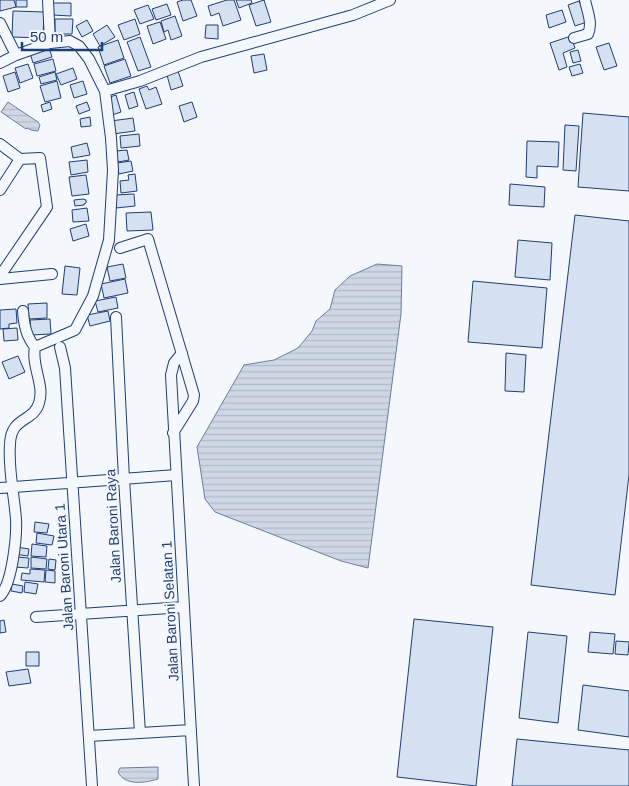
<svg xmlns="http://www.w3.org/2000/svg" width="629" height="786" font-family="Arial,sans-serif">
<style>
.water{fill:url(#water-rules);stroke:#687fa3}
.building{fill:#d5e0f0;stroke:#1d3f73}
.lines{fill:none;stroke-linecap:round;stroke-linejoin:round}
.minor-casing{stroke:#1d3f73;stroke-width:12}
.minor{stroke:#f4f7fb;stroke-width:10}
.labels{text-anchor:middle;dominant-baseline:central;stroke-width:4;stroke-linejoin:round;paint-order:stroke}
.street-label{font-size:14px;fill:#1d3f73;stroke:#f4f7fb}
</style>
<defs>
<pattern id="water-rules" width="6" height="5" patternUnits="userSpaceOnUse" patternTransform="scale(1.25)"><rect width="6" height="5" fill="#cfd7e4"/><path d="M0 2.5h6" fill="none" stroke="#b1bac7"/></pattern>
</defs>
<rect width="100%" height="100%" fill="#f4f7fb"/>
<path class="water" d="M8,102L38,122L40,125L38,131L31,130L27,128L26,129L1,112Z
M377,264L402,266L401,314L368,568L341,561L215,512L205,499L197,447L244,365L274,360L298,348L312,331L316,321L330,309L335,290L350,276Z
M158,767V779C145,783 125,786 118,772L120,768Z"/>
<path class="building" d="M0,0H14L16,7L0,11Z
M16,0H27V7H16Z
M183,0H191L197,16L183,21L177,2Z
M227,0H234L241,20L223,26L219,13L211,16L208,6Z
M236,0H251L252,3L239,8Z
M264,0L271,22L256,26L249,5Z
M579,1L587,22L575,26L568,5Z
M53,3H71V16L53,15Z
M167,4L171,15L156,20L152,9Z
M148,5L154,19L140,24L134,10Z
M562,10L566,22L549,28L546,15Z
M13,11L44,12L43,38L12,37Z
M175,16L182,36L171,40L168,30L164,32L161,21Z
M55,19H73L72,34H55Z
M135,19L140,34L124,40L118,25Z
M87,20L93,31L82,37L76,26Z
M160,22L166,39L153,44L147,26Z
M107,25L115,37L100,46L93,34Z
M206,25H218V39L205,38Z
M571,36L575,48L563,53L567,67L559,70L550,43Z
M140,37L151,67L138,71L127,42Z
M118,40L124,58L104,65L98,47Z
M609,43L617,66L604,70L596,47Z
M49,47L52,57L33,63L30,53Z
M578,50L581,61L573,63L570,52Z
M264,54L267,70L254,73L251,56Z
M53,59L56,71L37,76L34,64Z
M125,59L131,76L110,83L104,66Z
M28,64L33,78L20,83L15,68Z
M580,64L583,73L572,76L569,67Z
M73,68L77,79L61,85L56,74Z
M178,71L183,86L171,90L167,75Z
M15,72L20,88L8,92L3,76Z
M55,72L57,80L41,84L39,77Z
M57,81L61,98L45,102L40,86Z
M83,81L87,94L74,98L70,85Z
M147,86L149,90L156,87L162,104L146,109L139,89Z
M134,92L138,106L129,109L125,95Z
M116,95L121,112L112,115L107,98Z
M50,102L52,109L43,112L41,105Z
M87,102L90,110L79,114L76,106Z
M192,102L197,117L184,122L179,106Z
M583,113L629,117V191L578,187Z
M90,117L91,126L81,127L80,119Z
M133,118L135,131L113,134L111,121Z
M565,125L579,126L576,171L563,170Z
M139,134L140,146L121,148L120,136Z
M527,141L559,142L558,167L537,166V178L526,177Z
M87,143L90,155L73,158L71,147Z
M127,150L129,160L118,162L116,151Z
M87,160L88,172L71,175L69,162Z
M131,161L133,171L119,174L117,163Z
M135,174L137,191L121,193L120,181L129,180L128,175Z
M86,175L89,194L72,196L69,177Z
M510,184L545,187L544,207L509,205Z
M134,194L135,206L116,208L115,195Z
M83,199L86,200V203L84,204V205L75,206L74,200Z
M87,208L89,221L73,222L72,210Z
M151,212L153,230L127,231L126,213Z
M575,215L629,221V475L615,595L531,585Z
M86,224L89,236L73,241L70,229Z
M518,240L552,243L550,280L515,277Z
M123,264L126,278L110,281L107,267Z
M65,266L80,268L77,295L62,294Z
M125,279L128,293L104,298L101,284Z
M473,281L547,288L542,348L468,342Z
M116,297L118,308L98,312L95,301Z
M47,303V318L29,319L28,304Z
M16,309L17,323L9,324V328L0,329V310Z
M108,311L110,321L90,326L87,315Z
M50,319L51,334L31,335L30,320Z
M17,328L18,340L4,341L3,329Z
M506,353L526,355L524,392L505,391Z
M18,356L25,372L9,379L2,362Z
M35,522L49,524L47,533L34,532Z
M37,533L54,536L52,545L36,543Z
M32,544L47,546L46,557L31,556Z
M16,547L29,549L28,556L14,554Z
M16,557L29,558L28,568L15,567Z
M31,557L47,559L46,569L31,568Z
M49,559L56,560L55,570L48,569Z
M30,569L45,570L44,582L21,580L22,573L30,574Z
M46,570L55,571V583L45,582Z
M25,582L38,584L36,594L24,592Z
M12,584L23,586L22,593L11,591Z
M414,619L493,627L476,786L397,777Z
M4,620L6,632L0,633V621Z
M528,632L567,636L558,723L519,718Z
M590,632L615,634L613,654L588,652Z
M616,641L629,642L628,655L615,654Z
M26,652H39V666H26Z
M28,669L31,683L9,686L6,672Z
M583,685L629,691V737L578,730Z
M517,739L629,750V786H512Z"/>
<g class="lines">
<defs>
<path id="minor" d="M48,0L50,43
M0,23L16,55
M574,38L588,34C593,23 587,11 585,0
M0,63L16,55L50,43L70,41L79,46L89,59L105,91L111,138L113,170L109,240L93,296L75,330L35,347C31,366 45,385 39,403C33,423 11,416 10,444C8,469 14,494 16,519C17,537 12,584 0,596
M105,91L140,81L201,57L353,15L390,0
M0,144L20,159L40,158L47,207L0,276
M0,190L20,159
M120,248L148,239L194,395L193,401L173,433
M0,279L52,274
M23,311C24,325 26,336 35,347
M116,317L124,479L140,733
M60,347L65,368L92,786
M182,353L174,363L171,375L194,786
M0,488L176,475
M36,617L184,607
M89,736L191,730"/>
</defs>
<use href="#minor" class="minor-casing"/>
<use href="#minor" class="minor"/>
</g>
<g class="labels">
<g class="street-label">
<text transform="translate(113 526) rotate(-93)">Jalan Baroni Raya</text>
<text transform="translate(64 567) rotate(-94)">Jalan Baroni Utara 1</text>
<text transform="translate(170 611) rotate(-93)">Jalan Baroni Selatan 1</text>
</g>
</g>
<path d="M22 42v8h80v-8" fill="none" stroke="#1d3f73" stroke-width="2.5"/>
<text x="30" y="42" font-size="15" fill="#1d3f73" stroke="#f4f7fb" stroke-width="4" paint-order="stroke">50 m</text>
</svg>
